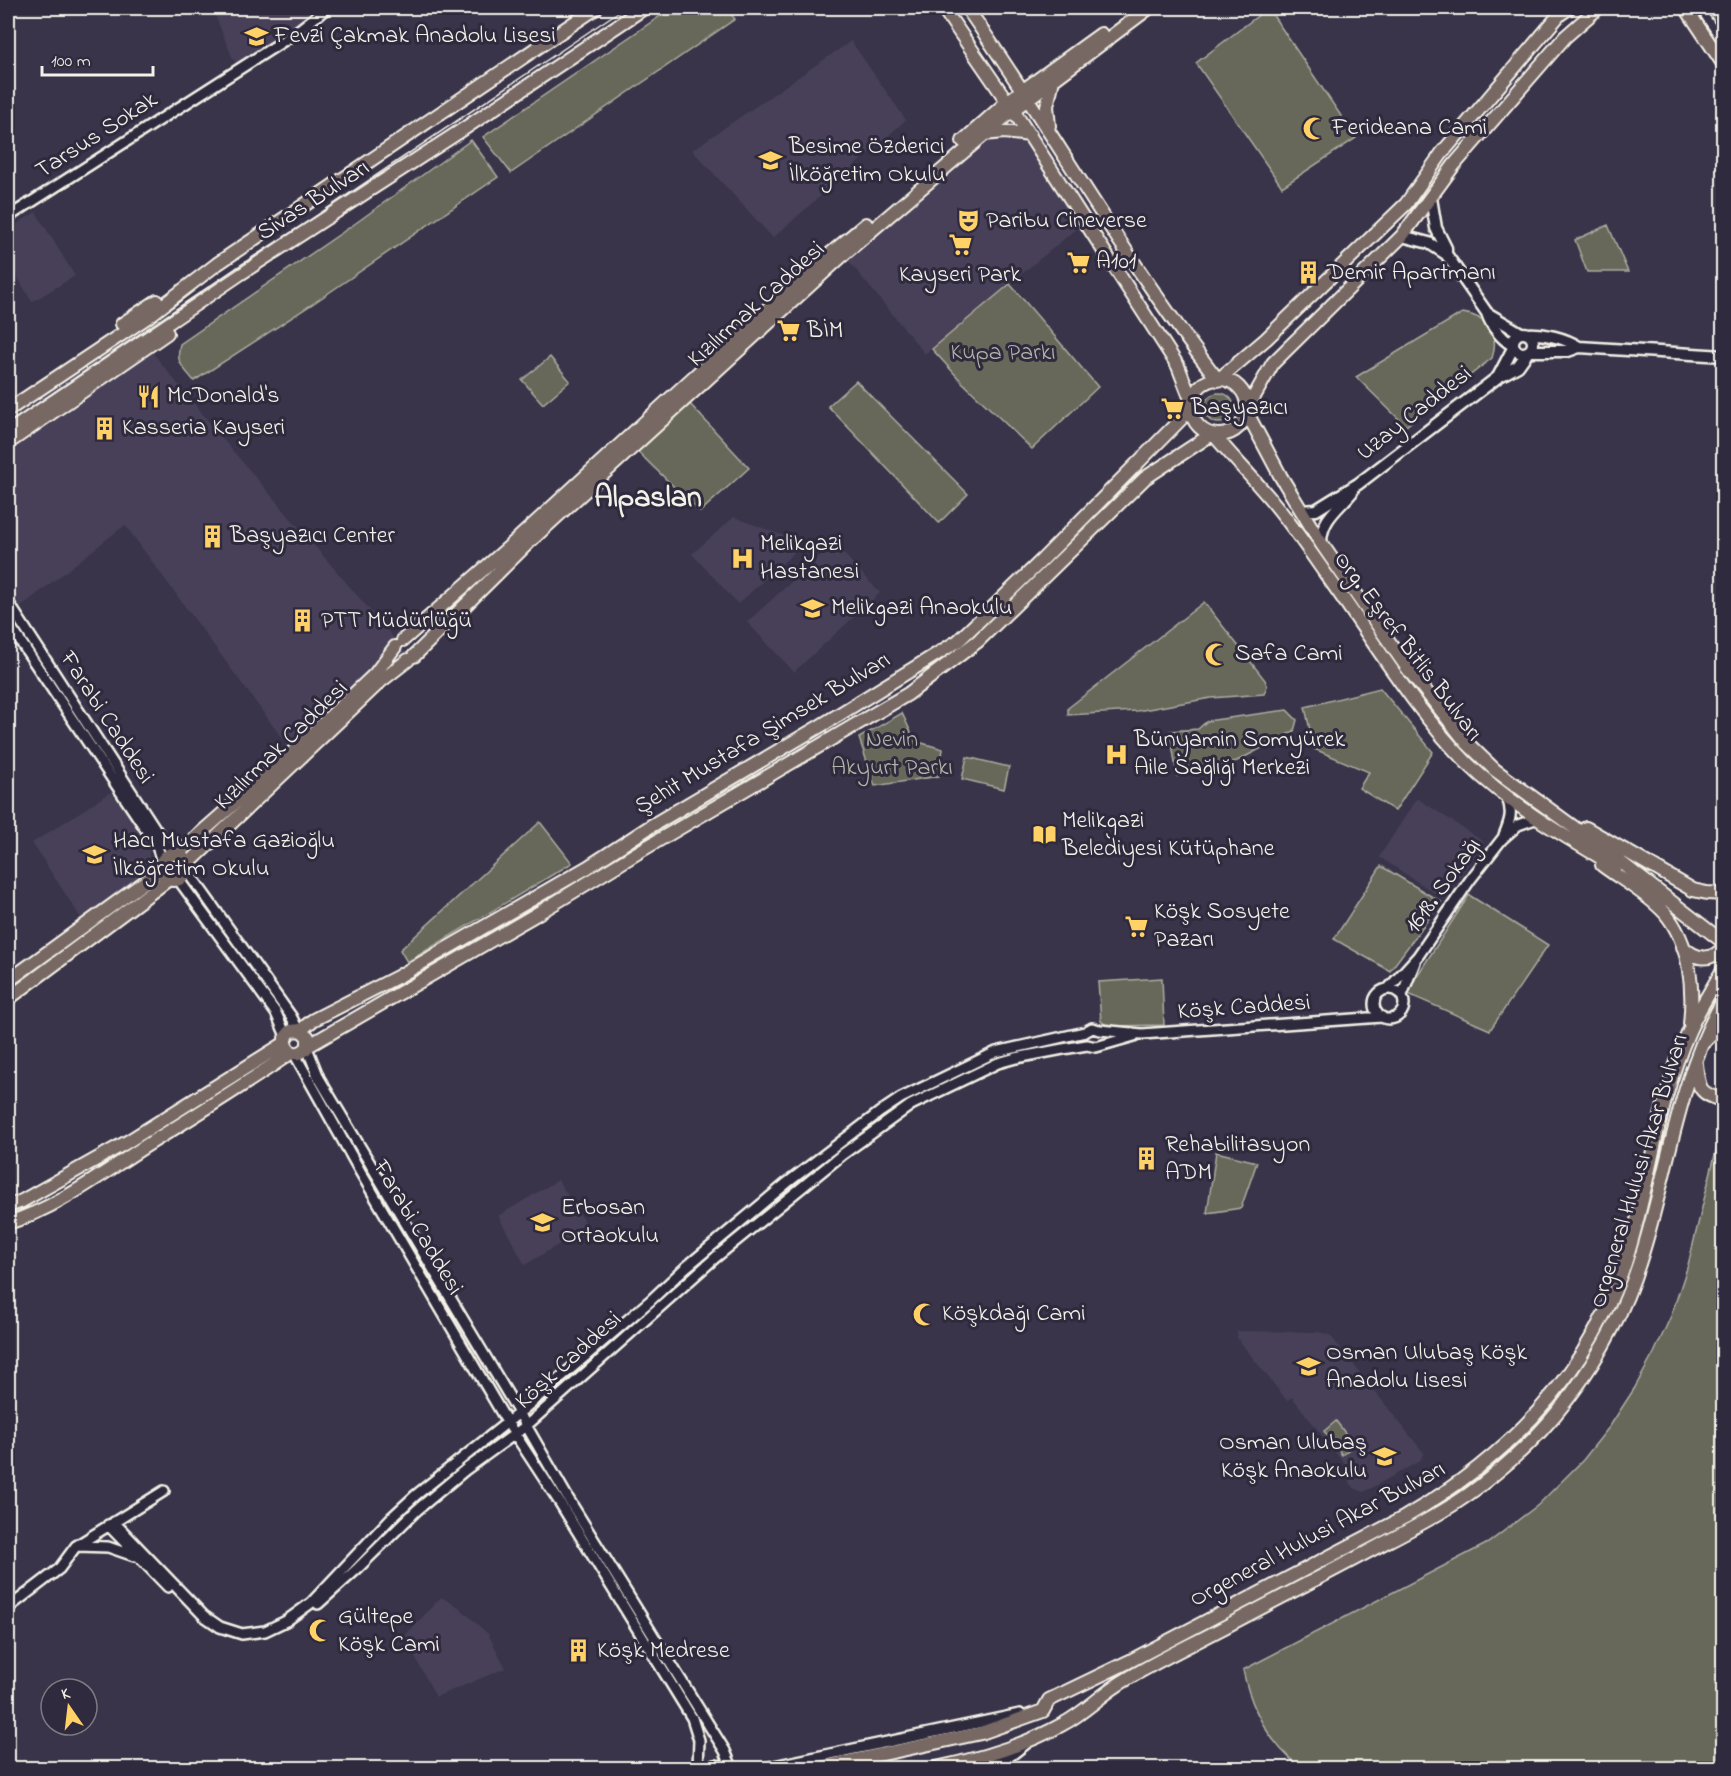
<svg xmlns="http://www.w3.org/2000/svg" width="1731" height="1776" font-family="'Indie Flower',sans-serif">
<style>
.built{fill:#464058}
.green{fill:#67685a;stroke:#aeaca1;stroke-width:1.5}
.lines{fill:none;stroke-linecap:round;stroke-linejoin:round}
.tertiary-casing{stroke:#f4f1e8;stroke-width:14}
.secondary-casing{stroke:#f4f1e8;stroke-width:15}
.primary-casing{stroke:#f4f1e8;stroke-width:16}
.trunk-casing{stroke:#f4f1e8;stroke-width:16}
.tertiary{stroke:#2f2a3d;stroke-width:9}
.secondary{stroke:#2f2a3d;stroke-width:10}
.primary{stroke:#776864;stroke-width:12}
.trunk{stroke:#776864;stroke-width:12}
.tram{stroke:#f4f1e8;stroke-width:1.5}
.labels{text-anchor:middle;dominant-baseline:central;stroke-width:6;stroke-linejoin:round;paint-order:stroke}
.poi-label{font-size:24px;fill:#f4f1e8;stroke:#2f2a3d;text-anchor:start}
.street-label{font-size:24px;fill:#f4f1e8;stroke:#2f2a3d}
.park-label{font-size:24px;fill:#b5b3a8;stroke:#2f2a3d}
.district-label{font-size:30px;font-weight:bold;fill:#f4f1e8;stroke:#2f2a3d}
</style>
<rect width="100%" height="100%" fill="#393449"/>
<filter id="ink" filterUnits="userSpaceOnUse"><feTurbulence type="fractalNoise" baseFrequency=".0167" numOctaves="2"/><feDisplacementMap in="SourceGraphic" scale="12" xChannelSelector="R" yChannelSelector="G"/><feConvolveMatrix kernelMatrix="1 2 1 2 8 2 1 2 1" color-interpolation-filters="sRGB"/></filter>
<g filter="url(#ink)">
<path class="built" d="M212,8H327L243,65L236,63L233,59Z
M851,41L906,120L773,238L692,150Z
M1015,95L1092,216L925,354L846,258Z
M36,212L75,276L32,302L8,261V229Z
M134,330L227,444L406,652L296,757L125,525L8,617V419Z
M734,517L787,537L798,549L738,604L692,554Z
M834,543L880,593L794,672L747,622Z
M111,792L147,840L149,850V868L146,874L81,918L32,843Z
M1417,798L1484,842L1444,899L1379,857Z
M558,1180L588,1227L525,1265L498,1216Z
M1237,1331L1319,1332L1330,1335L1424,1453L1420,1461L1364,1492L1354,1488L1348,1480L1353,1475L1292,1397L1287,1401L1237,1338Z
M441,1597L459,1607L488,1634L506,1668L436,1697L404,1637Z"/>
<path class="green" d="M672,8H726L735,19L511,173L483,137Z
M1268,8L1356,138L1282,187L1196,63Z
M471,140L498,177L311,305L194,381C183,367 175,363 180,344L353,225Z
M1608,225L1628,272H1587L1575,240Z
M1010,284L1098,387L1032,449L962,382L932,349Z
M1462,313C1487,316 1500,334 1492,358L1406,426L1356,377Z
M550,357L570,381L543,404L522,380Z
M856,381L968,494L939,523L828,406Z
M1204 408a15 15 0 1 1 30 0a15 15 0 1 1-30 0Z
M690,404L749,468L700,512L637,451Z
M1204,602L1265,680L1267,686L1264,694L1211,698L1137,711L1068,715V708Z
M1380,688L1433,752L1395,811L1359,788L1369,772L1314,749L1305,707Z
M1287,710L1297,720L1294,731L1237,761L1177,776L1170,731L1198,729L1207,721Z
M902,713L915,741L943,749L939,776L875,786L859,738Z
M967,757L1009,767L1004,789L962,779Z
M540,822L572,863L407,962L400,950Z
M1381,866L1441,902L1390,971L1334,939Z
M1469,895L1548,945L1490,1030L1406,993Z
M1162,978L1164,1025L1108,1026L1101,1021L1098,982Z
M1723,1122V1768H1301C1269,1743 1251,1709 1243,1670L1488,1543L1538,1505L1583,1460L1610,1426L1634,1389L1654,1353L1671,1316L1688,1265Z
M1216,1152L1257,1162L1241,1208L1207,1213Z
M1336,1421L1354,1445L1342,1455L1324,1431Z"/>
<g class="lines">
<defs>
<path id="tertiary" d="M8,217L291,36L327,8
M8,602L162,839L175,854
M8,623L157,846L162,862
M1504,835C1510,821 1513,812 1507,798
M187,870L291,1016L298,1030
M178,879L276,1013L286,1036
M1374 1004a15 15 0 1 1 30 0a15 15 0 1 1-30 0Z
M1388,989L1418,956L1470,880L1502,839L1518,825L1538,818
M1402,995L1415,962
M307,1048L319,1078L519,1413L569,1500L725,1751L732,1768
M294,1053L361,1173L507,1422L560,1503L692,1718L699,1740L698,1768
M114,1522L204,1616L220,1627L242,1634L265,1631L286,1621L311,1603L391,1518L416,1495L519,1413L651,1300L685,1268L787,1183L880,1112L901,1098L996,1052L1085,1032L1092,1028L1100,1030L1142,1034L1382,1017
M108,1525L168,1587
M78,1546L108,1547L134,1556
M318,1604L358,1568L417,1510L465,1470L526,1426L716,1257L843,1154L911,1105L998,1063L1016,1058L1063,1049L1087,1045L1096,1047L1134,1036
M8,1608L59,1569L76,1546L164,1491
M704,1768L715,1765L731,1768
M764,1768L1020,1714
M976,1768L1009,1757L1027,1743"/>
<path id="secondary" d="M1431,198L1436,228L1446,248V254
M1402,236L1429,243L1446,254L1487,313C1491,326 1501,338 1512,345
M1487,313L1521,333
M1513 343a10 10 0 1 1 20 0a10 10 0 1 1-20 0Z
M1527,334C1544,333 1565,338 1579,347
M1530,351H1568L1579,347L1724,356
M1498,377L1513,348
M1301,511L1316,510L1358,484L1498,377L1518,366L1528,352
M1321,543C1321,519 1338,509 1352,492"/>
<path id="primary" d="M943,8L1013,110L1178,366L1192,402
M967,8C1052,130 1126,262 1218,380
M1686,8L1724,65
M1713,8L1724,24
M1049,126L1047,106L1053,80
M984,134L1004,132L1030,135
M963,141L1008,101L1101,34
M1191 407a28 28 0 1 1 56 0a28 28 0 1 1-56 0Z
M1218,380L1266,339L1406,204L1442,153L1560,14L1569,8
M1247,409L1273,363L1402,236L1454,165L1565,37L1598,8
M1247,413L1281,477L1321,543L1408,669L1467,743L1495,770L1601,847L1718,938
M1214,435C1234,459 1257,482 1277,507C1294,528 1309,550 1325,573C1371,636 1411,706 1466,762C1509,804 1564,836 1615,866
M403,640L510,546L799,280L866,224
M414,656L529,542L844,254L1013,110L1149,8
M1586,828L1693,890L1707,893L1724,894
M161 867a13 13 0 1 1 26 0a13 13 0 1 1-26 0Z
M177,854L294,751L375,674L395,647
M187,865L381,681L408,660
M1602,865C1622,880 1648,894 1665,913C1690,943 1694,987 1690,1024
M1683,947C1696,960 1711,962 1724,947
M8,981L161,870
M8,999L169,879
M301,1030L313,1020L399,976L588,867L651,826L822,725L958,641L1042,560L1181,419L1192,402
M1704,1042L1724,1022
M308,1046V1037L301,1030L291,1031L285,1038C284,1053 299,1059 308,1046L535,915L642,850L908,694L978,641L1145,478L1212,434
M1696,1064C1699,1089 1698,1093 1724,1101
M8,1206L22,1201L127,1142L285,1043
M8,1223C57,1208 100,1175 144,1147C194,1116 243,1086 292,1052
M818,1768L981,1733L1043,1711L1049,1700L1128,1662L1405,1517C1507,1458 1587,1376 1625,1263C1650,1187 1656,1105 1689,1031C1698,1010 1712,989 1724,968
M936,1768C979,1759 1024,1746 1063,1724C1082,1714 1098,1698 1116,1686C1148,1665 1185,1648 1219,1630C1275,1600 1331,1572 1386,1542C1423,1523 1459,1504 1491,1477C1542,1437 1583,1385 1613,1327C1666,1224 1665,1100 1724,999"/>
<path id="trunk" d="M122,324L157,301
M8,410L149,316L217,264L596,8
M8,432L240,274L465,128L644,8
M8,443L167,333"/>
</defs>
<use href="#tertiary" class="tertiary-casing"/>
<use href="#secondary" class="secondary-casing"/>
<use href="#primary" class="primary-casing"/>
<use href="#trunk" class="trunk-casing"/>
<use href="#tertiary" class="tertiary"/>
<use href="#secondary" class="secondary"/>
<use href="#primary" class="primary"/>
<use href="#trunk" class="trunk"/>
<path class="tram" d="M1694,8L1724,52
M8,424L624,8"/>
</g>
</g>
<defs>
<symbol id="school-bare" viewBox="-9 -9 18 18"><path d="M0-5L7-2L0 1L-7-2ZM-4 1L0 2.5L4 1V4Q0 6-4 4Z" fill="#ffd166" stroke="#2f2a3d" stroke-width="2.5" paint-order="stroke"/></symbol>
<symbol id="mosque-bare" viewBox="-9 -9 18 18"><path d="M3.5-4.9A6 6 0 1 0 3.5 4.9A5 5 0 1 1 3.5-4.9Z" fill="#ffd166" stroke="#2f2a3d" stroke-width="2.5" paint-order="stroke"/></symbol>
<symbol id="theatre-bare" viewBox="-9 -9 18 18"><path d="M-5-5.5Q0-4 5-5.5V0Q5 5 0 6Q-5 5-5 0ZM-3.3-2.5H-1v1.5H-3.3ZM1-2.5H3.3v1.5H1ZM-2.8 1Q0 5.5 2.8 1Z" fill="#ffd166" stroke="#2f2a3d" stroke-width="2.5" paint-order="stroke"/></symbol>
<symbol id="supermarket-bare" viewBox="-9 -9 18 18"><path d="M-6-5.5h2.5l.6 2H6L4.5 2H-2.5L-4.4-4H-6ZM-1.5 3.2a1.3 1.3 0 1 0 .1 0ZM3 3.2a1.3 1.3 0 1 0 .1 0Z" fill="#ffd166" stroke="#2f2a3d" stroke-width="2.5" paint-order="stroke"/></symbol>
<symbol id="building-bare" viewBox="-9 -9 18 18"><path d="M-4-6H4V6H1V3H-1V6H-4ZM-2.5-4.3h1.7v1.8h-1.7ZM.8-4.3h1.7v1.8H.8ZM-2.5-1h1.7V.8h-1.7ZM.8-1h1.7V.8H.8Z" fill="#ffd166" stroke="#2f2a3d" stroke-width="2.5" paint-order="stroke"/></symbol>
<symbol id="restaurant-bare" viewBox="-9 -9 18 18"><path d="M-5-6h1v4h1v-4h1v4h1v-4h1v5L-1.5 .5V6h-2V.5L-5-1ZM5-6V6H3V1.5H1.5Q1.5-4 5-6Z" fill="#ffd166" stroke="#2f2a3d" stroke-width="2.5" paint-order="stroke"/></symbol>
<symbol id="hospital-bare" viewBox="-9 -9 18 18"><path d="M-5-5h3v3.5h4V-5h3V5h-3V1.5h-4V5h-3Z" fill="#ffd166" stroke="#2f2a3d" stroke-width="2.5" paint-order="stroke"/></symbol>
<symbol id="library-bare" viewBox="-9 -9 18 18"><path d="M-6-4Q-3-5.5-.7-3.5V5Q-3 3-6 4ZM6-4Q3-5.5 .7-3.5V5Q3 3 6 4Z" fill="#ffd166" stroke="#2f2a3d" stroke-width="2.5" paint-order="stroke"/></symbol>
</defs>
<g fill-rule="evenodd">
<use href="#school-bare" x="240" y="20" width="33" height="33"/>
<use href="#mosque-bare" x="1298" y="112" width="33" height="33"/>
<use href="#school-bare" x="754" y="144" width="33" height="33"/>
<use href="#theatre-bare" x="952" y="204" width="33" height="33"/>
<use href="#supermarket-bare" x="944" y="228" width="33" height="33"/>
<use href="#supermarket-bare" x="1062" y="246" width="33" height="33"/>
<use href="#building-bare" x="1292" y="256" width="33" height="33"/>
<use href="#supermarket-bare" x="772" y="314" width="33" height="33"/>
<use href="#restaurant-bare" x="132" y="380" width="33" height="33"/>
<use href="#supermarket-bare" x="1156" y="392" width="33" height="33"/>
<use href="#building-bare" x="88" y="412" width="33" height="33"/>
<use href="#building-bare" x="196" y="520" width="33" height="33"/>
<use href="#hospital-bare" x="726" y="542" width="33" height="33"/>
<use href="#school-bare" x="796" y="592" width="33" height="33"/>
<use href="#building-bare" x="286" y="604" width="33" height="33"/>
<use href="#mosque-bare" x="1200" y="638" width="33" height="33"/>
<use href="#hospital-bare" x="1100" y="738" width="33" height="33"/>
<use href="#library-bare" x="1028" y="818" width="33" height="33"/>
<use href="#school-bare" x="78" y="838" width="33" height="33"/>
<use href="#supermarket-bare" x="1120" y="910" width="33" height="33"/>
<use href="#building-bare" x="1130" y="1142" width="33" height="33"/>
<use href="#school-bare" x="526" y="1206" width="33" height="33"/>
<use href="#mosque-bare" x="908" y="1298" width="33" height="33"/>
<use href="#school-bare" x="1292" y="1350" width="33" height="33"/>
<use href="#school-bare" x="1368" y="1440" width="33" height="33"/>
<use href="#mosque-bare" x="304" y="1614" width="33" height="33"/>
<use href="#building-bare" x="562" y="1634" width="33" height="33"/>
</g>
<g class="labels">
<g class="poi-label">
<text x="274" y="36">Fevzi Çakmak Anadolu Lisesi</text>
<text x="1332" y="128">Ferideana Cami</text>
<text x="789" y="147">Besime Özderici<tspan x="789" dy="28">İlköğretim Okulu</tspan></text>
<text x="986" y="221">Paribu Cineverse</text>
<text x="1096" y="262">A101</text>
<text x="1327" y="273">Demir Apartmanı</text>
<text x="960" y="275" text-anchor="middle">Kayseri Park</text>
<text x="807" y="331">BİM</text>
<text x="167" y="396">McDonald's</text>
<text x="1191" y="408">Başyazıcı</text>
<text x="122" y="428">Kasseria Kayseri</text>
<text x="230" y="536">Başyazıcı Center</text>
<text x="760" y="544">Melikgazi<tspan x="760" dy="28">Hastanesi</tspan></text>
<text x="831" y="608">Melikgazi Anaokulu</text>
<text x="321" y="621">PTT Müdürlüğü</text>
<text x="1235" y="654">Safa Cami</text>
<text x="1134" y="740">Bünyamin Somyürek<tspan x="1134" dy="28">Aile Sağlığı Merkezi</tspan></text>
<text x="1062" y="821">Melikgazi<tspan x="1062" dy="28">Belediyesi Kütüphane</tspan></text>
<text x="113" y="841">Hacı Mustafa Gazioğlu<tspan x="113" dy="28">İlköğretim Okulu</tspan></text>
<text x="1154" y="912">Köşk Sosyete<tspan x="1154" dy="28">Pazarı</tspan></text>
<text x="1165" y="1145">Rehabilitasyon<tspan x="1165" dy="28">ADM</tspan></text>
<text x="561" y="1208">Erbosan<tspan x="561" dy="28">Ortaokulu</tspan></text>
<text x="942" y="1314">Köşkdağı Cami</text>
<text x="1326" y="1353">Osman Ulubaş Köşk<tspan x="1326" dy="28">Anadolu Lisesi</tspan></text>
<text x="1367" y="1443" text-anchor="end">Osman Ulubaş<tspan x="1367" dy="28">Köşk Anaokulu</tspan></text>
<text x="338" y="1617">Gültepe<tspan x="338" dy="28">Köşk Cami</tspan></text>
<text x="597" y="1651">Köşk Medrese</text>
</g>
<g class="street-label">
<text transform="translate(97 136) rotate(-33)">Tarsus Sokak</text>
<text transform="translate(314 201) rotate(-33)">Sivas Bulvarı</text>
<text transform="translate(757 305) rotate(-42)">Kızılırmak Caddesi</text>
<text transform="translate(1415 414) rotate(-38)">Uzay Caddesi</text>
<text transform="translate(1407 647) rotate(53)">Org. Eşref Bitlis Bulvarı</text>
<text transform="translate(106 718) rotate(57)">Farabi Caddesi</text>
<text transform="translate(763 734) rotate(-31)">Şehit Mustafa Şimsek Bulvarı</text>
<text transform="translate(282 746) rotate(-44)">Kızılırmak Caddesi</text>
<text transform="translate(1444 886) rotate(-54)">1618. Sokağı</text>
<text transform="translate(1244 1008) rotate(-4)">Köşk Caddesi</text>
<text transform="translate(1640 1171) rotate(-73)">Orgeneral Hulusi Akar Bulvarı</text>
<text transform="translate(417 1228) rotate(59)">Farabi Caddesi</text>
<text transform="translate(569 1361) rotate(-42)">Köşk Caddesi</text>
<text transform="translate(1318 1535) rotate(-28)">Orgeneral Hulusi Akar Bulvarı</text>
</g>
<g class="park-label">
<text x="1003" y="353">Kupa Parkı</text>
<text x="892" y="740">Nevin<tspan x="892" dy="28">Akyurt Parkı</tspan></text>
</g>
<g class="district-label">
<text x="648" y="499">Alpaslan</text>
</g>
</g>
<rect width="1731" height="1776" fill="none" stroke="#2f2a3d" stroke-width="30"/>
<rect x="15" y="15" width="1701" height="1746" fill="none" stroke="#f4f1e8" stroke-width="2" filter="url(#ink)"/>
<g transform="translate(69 1707) rotate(346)"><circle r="28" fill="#2f2a3d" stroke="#7e7a81" stroke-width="1.5"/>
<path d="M0-4.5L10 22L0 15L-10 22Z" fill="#ffd166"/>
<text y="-9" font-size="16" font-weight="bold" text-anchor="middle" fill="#f4f1e8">K</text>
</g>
<path d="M42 66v9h111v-9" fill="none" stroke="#f4f1e8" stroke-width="3"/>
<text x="51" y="66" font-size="18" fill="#f4f1e8" stroke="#2f2a3d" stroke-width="4.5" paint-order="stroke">100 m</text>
</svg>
